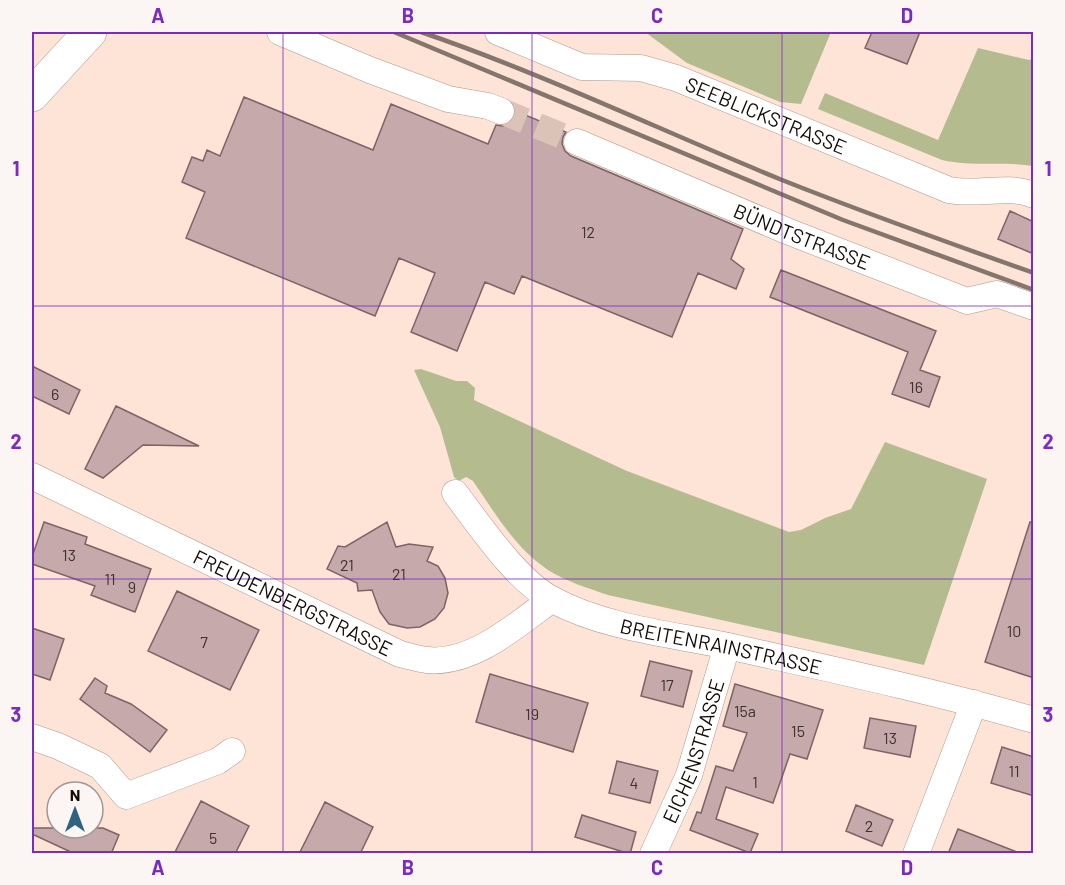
<svg xmlns="http://www.w3.org/2000/svg" width="1065" height="885" font-family="Barlow,sans-serif">
<style>
.green{fill:#b4bc8f}
.building{fill:#c6a9ab;stroke:#7d6364;stroke-width:1.5}
.lines{fill:none;stroke-linecap:round;stroke-linejoin:round}
.minor-tunnel{stroke:#dbc3b8;stroke-width:26;stroke-dasharray:26 13;stroke-linecap:butt}
.minor-casing{stroke:#af968b;stroke-width:27}
.primary-casing{stroke:#af968b;stroke-width:34}
.minor{stroke:#fff;stroke-width:26}
.primary{stroke:#fff;stroke-width:33}
.rail{stroke:#85756c;stroke-width:4.5}
.grid{fill:none;stroke:#7b2cbf;stroke-width:1.5;stroke-opacity:0.55}
.labels{text-anchor:middle;dominant-baseline:central;stroke-width:4.5;stroke-linejoin:round;paint-order:stroke}
.number-label{font-size:16px;fill:#3f322f}
.street-label{font-size:20px;fill:#120a06;stroke:#fbf6f3}
.neatline{fill:none;stroke:#7b2cbf;stroke-width:2}
.grid-label{font-size:20px;text-anchor:middle;font-weight:bold;fill:#7b2cbf}
</style>
<rect width="100%" height="100%" fill="#fee4d7"/>
<path class="green" d="M645,32H831L801,104L780,102L687,63Z
M978,48L1029,60L1033,59V166C1003,161 972,167 942,160L818,109L825,93L938,140Z
M421,369L456,381H467L475,388L474,400L627,471L789,532L801,530L825,518L851,509L885,442L987,479L924,665L608,595C588,588 567,582 548,570C515,548 495,513 473,481L466,477L459,481L454,477L440,427L414,370Z"/>
<path class="building" d="M872,32H920L907,64L865,48Z
M244,97L373,150L391,104L488,144L496,125L503,126L510,123L515,117L516,111L566,132L563,137L562,144L565,151L571,156L743,229L731,259L744,269L736,289L698,273L672,337L522,276L514,294L485,282L457,351L411,332L435,273L399,258L375,316L186,238L205,192L182,182L192,157L203,161L207,150L220,156Z
M1010,211L1034,222V254L998,239Z
M781,270L936,331L920,370L940,377L929,407L892,394L908,352L770,297Z
M32,366L80,390L69,414L32,396Z
M116,406L199,446L143,445L103,478L85,469Z
M44,522L87,537L85,544L151,569L135,612L91,595L95,586L32,564V557Z
M387,522L396,547L409,544L433,547L427,561L438,566L445,578L448,593L444,608L435,619L420,627L407,628L389,624L380,612L372,590L358,591L357,583L327,569L338,546L345,547Z
M1030,522L1034,523V678L985,662Z
M177,591L259,630L230,690L148,651Z
M32,628L64,639L50,680L32,674Z
M650,661L692,671L683,707L641,696Z
M490,674L588,703L573,752L476,722Z
M95,678L107,686L105,693L131,704L167,730L150,752L80,699Z
M735,684L823,710L807,759L790,754L773,803L726,787L716,819L758,834L750,853L690,830L697,812L701,813L716,766L733,771L747,733L723,726Z
M870,718L916,726L910,757L864,748Z
M1002,747L1034,757V796L991,783Z
M617,761L658,771L650,803L609,793Z
M201,801L249,826L235,854H174Z
M325,802L373,827L360,854H299Z
M856,805L893,820L882,846L846,831Z
M582,815L636,832L630,854L575,837Z
M32,828H103L119,835L111,854H75L32,834Z
M958,829L1017,852V854H948Z"/>
<g class="lines">
<path class="minor-tunnel" d="M501,111L577,142"/>
<defs>
<g id="minor">
<path d="M280,32L370,70L448,99L488,106L501,111"/>
<path id="s1" d="M498,32L582,67L641,68L676,78L949,190C978,196 1006,184 1034,195"/>
<path id="s2" d="M577,142L787,231L967,301L997,294L1034,307"/>
<path id="s3" d="M32,476L400,654C409,656 418,659 427,660C472,665 518,624 552,599"/>
<path id="s4" d="M455,493C481,527 516,580 553,600C606,628 670,634 728,646C830,669 933,691 1034,720"/>
<path d="M32,737L58,746L100,766L126,796L218,761L232,751"/>
<path id="s5" d="M653,854L689,775L727,646"/>
<path d="M916,854L974,703"/>
</g>
<path id="primary" d="M32,95L90,32"/>
</defs>
<use href="#minor" class="minor-casing"/>
<use href="#primary" class="primary-casing"/>
<use href="#minor" class="minor"/>
<use href="#primary" class="primary"/>
<path class="rail" d="M394,32L843,220L1034,290
M421,32C544,74 662,131 782,180C865,213 949,243 1034,273"/>
</g>
<path class="grid" d="M283,32V854M532,32V854M782,32V854M32,306H1034M32,579H1034"/>
<g class="labels">
<g class="number-label">
<text x="588" y="231">12</text>
<text x="916" y="386">16</text>
<text x="55" y="393">6</text>
<text x="69" y="554">13</text>
<text x="347" y="564">21</text>
<text x="399" y="573">21</text>
<text x="110" y="578">11</text>
<text x="132" y="586">9</text>
<text x="1014" y="630">10</text>
<text x="204" y="641">7</text>
<text x="667" y="684">17</text>
<text x="745" y="710">15a</text>
<text x="532" y="713">19</text>
<text x="798" y="730">15</text>
<text x="890" y="737">13</text>
<text x="1014" y="770">11</text>
<text x="755" y="781">1</text>
<text x="634" y="782">4</text>
<text x="869" y="825">2</text>
<text x="213" y="837">5</text>
</g>
<g class="street-label">
<text stroke="none"><textPath href="#s1" startOffset="284">SEEBLICKSTRASSE</textPath></text>
<text stroke="none"><textPath href="#s2" startOffset="244">BÜNDTSTRASSE</textPath></text>
<text stroke="none"><textPath href="#s3" startOffset="290">FREUDENBERGSTRASSE</textPath></text>
<text stroke="none"><textPath href="#s4" startOffset="321">BREITENRAINSTRASSE</textPath></text>
<text stroke="none"><textPath href="#s5" startOffset="111">EICHENSTRASSE</textPath></text>
</g>
</g>
<rect width="1065" height="885" fill="none" stroke="#fbf6f3" stroke-width="66"/>
<g transform="translate(75 810)"><circle r="28" fill="#fbf6f3" stroke="#9e9894" stroke-width="1.5"/>
<path d="M0-4.5L10 22L0 15L-10 22Z" fill="#306380"/>
<text y="-9" font-size="16" font-weight="bold" text-anchor="middle" fill="#120a06">N</text>
</g>
<rect x="33" y="33" width="999" height="819" class="neatline"/>
<g class="grid-label">
<text x="158" y="23">A</text>
<text x="408" y="23">B</text>
<text x="657" y="23">C</text>
<text x="907" y="23">D</text>
<text x="16" y="176">1</text>
<text x="1048" y="176">1</text>
<text x="16" y="449">2</text>
<text x="1048" y="449">2</text>
<text x="16" y="722">3</text>
<text x="1048" y="722">3</text>
<text x="158" y="875">A</text>
<text x="408" y="875">B</text>
<text x="657" y="875">C</text>
<text x="907" y="875">D</text>
</g>
</svg>
